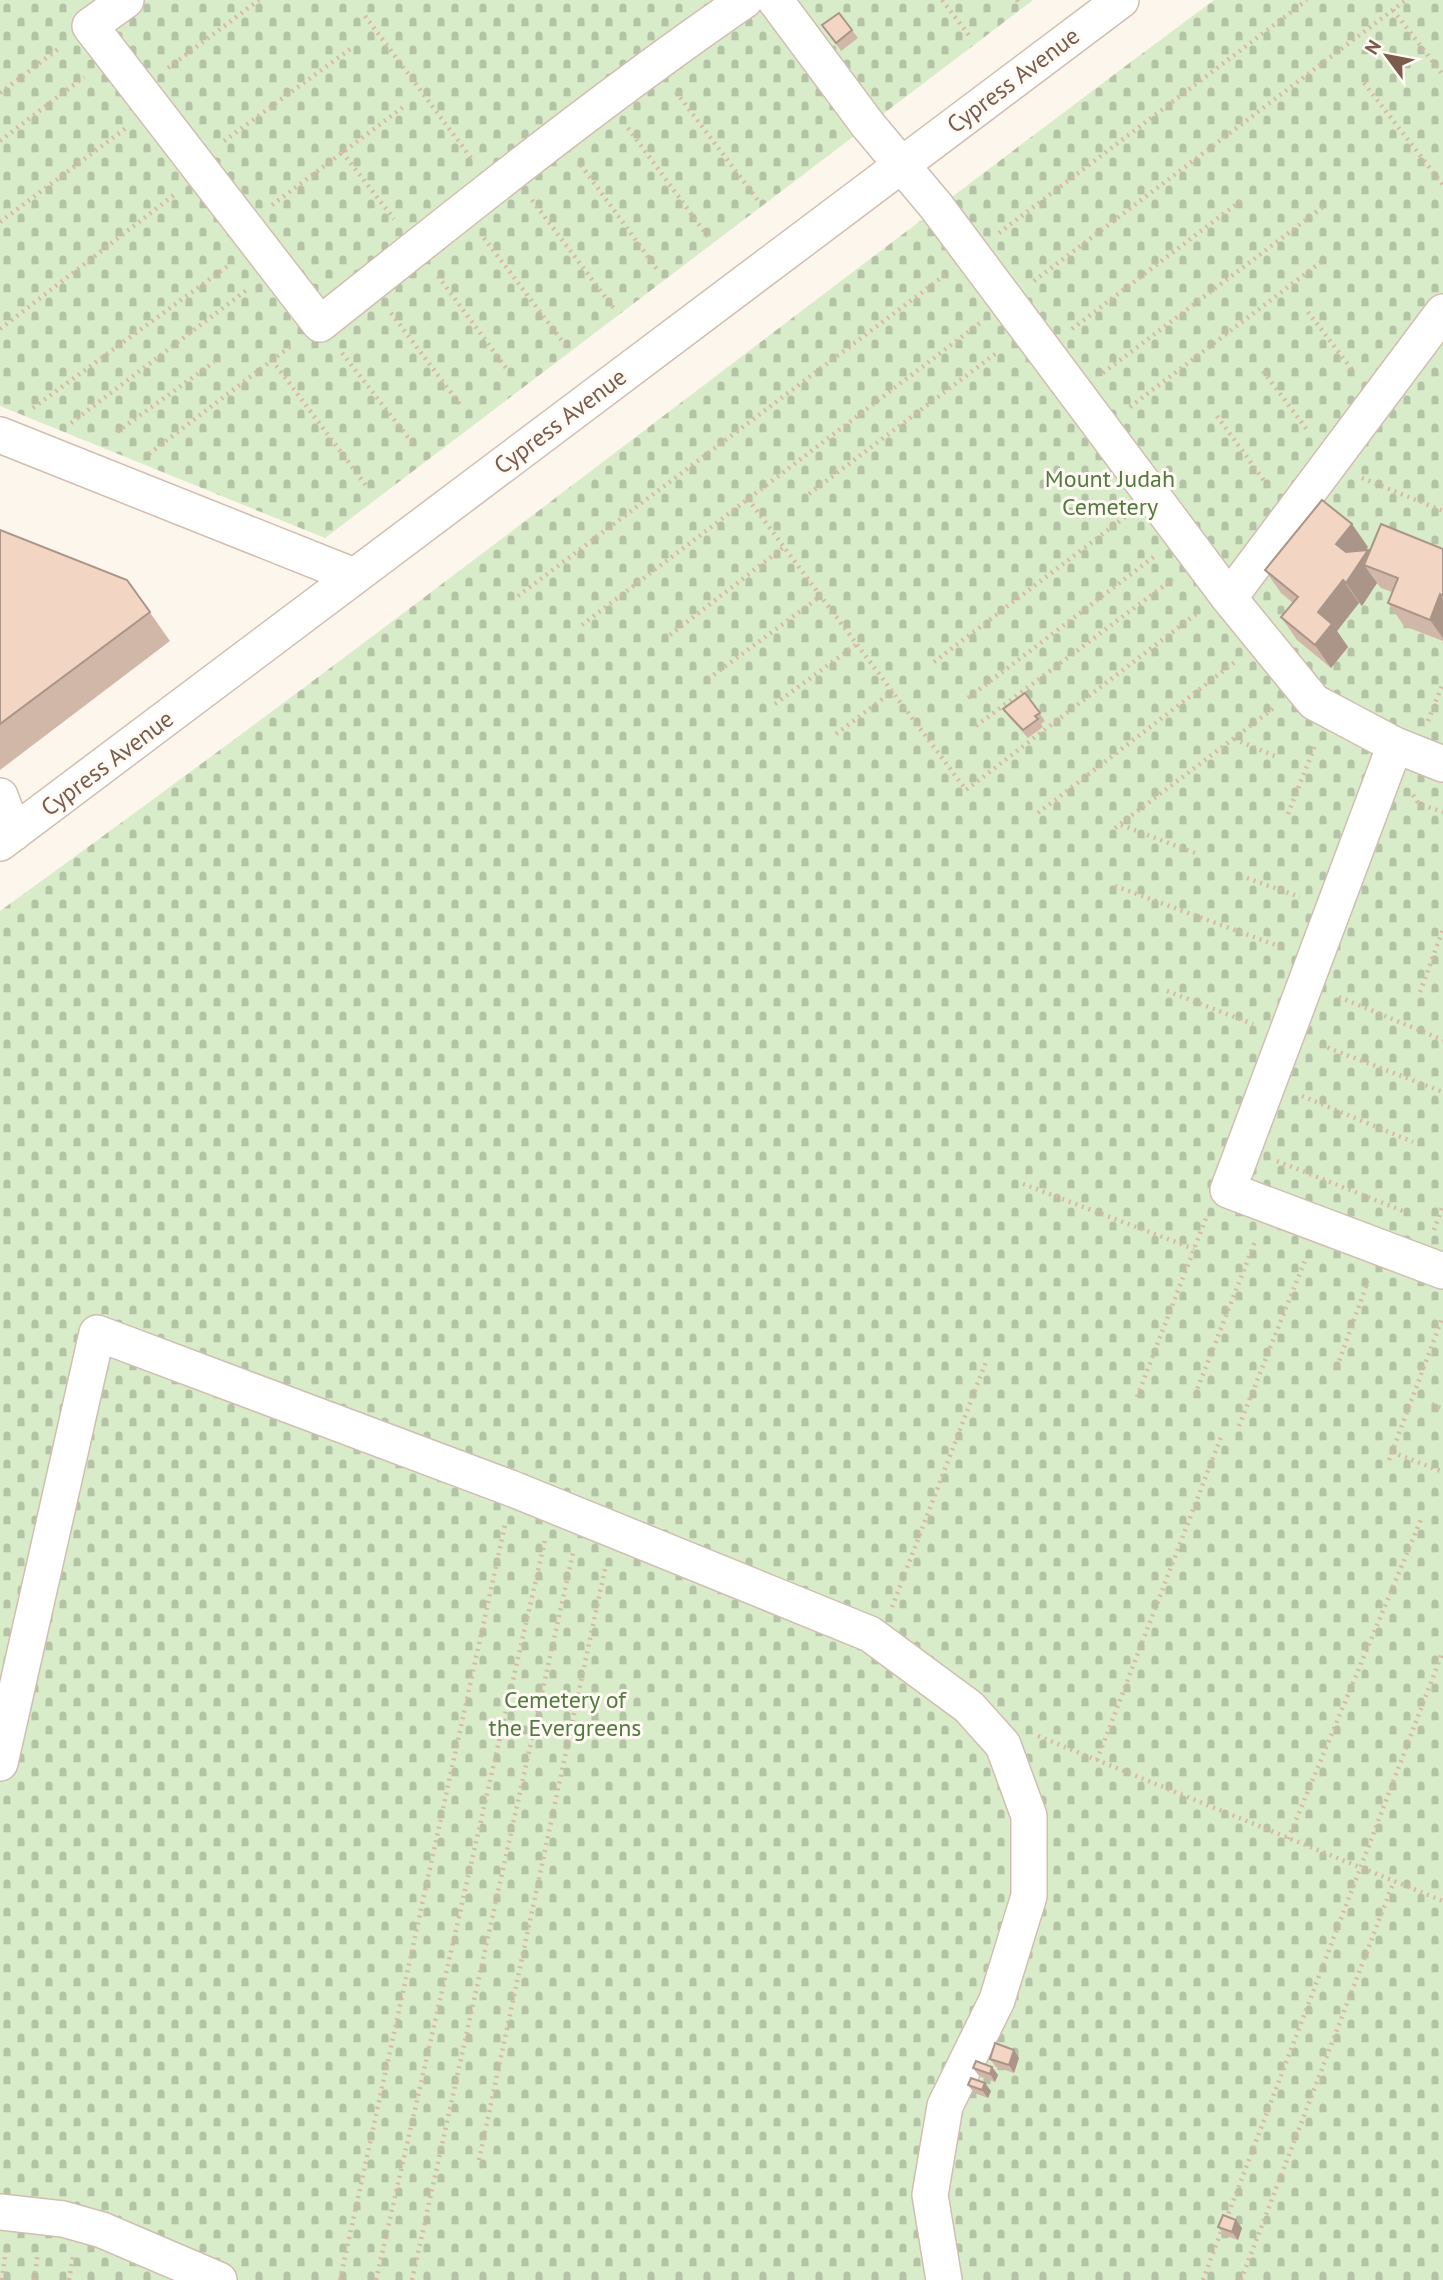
<svg xmlns="http://www.w3.org/2000/svg" width="1443" height="2280" font-family="'PT Sans',sans-serif">
<style>
.cemetery{fill:url(#cemetery-stones)}
.lines{fill:none;stroke-linecap:round;stroke-linejoin:round}
.minor-casing{stroke:#d1beb0;stroke-width:38}
.path{stroke:#d9b8a5;stroke-width:4.5;stroke-dasharray:2 5;stroke-linecap:butt}
.minor{stroke:#fff;stroke-width:35}
.wall{fill:#d1b7a8}
.shaded-wall{fill:#aa9588}
.building{fill:#f3d5c3;stroke:#aa9588;stroke-width:2}
.labels{text-anchor:middle;dominant-baseline:central;stroke-width:6;stroke-linejoin:round;paint-order:stroke}
.street-label{font-size:24px;fill:#7a5c4d;stroke:#fffaf3}
.park-label{font-size:24px;fill:#537a41;stroke:#fffaf3}
</style>
<defs>
<pattern id="cemetery-stones" width="16" height="16" patternUnits="userSpaceOnUse" patternTransform="scale(1.75)"><rect width="16" height="16" fill="#d8ecc9"/><path d="M2 7V4a2 2 0 0 1 4 0v3zM10 15v-3a2 2 0 0 1 4 0v3z" fill="#b4c2a5"/></pattern>
</defs>
<rect width="100%" height="100%" fill="#fdf6ec"/>
<path class="cemetery" d="M0,0H1033L325,538L0,406Z
M1214,0H1443V2280H0V911C410,615 808,302 1214,0Z"/>
<g class="lines">
<defs>
<path id="minor" d="M126,0L90,26L320,324C460,213 598,101 745,0
M775,0L868,125L936,206L1229,598L1314,702L1395,745L1443,764
M0,435L354,576
M1229,598L1443,312
M1395,745L1228,1190L1443,1271
M0,796L14,833
M0,843L1121,0
M0,1763L97,1333L513,1489L870,1634L969,1707L1003,1745L1029,1816V1896L997,2000L945,2106L930,2195L944,2280
M0,2212L63,2219L102,2230L219,2280"/>
</defs>
<use href="#minor" class="minor-casing"/>
<path class="path" d="M942,0L971,38
M1017,0L1018,2
M1393,10L1443,75
M365,16L471,158
M168,68L259,0
M1364,83L1443,185
M676,92L760,203
M0,93L61,47
M628,128L709,238
M0,141L84,77
M224,141L353,47
M342,152L394,219
M581,165L659,272
M532,200L615,310
M272,205L406,105
M0,222L126,128
M999,233L1307,0
M484,238L566,346
M438,276L506,368
M1034,281L1406,0
M1308,312L1353,371L1351,373
M391,313L462,407
M0,329L174,195
M1072,329L1243,199
M342,353L414,445
M272,360L367,487
M1263,371L1308,431
M1103,373L1323,207
M1130,407L1321,262
M33,408L229,265
M1217,416L1268,486
M71,423L248,289
M117,432L214,362
M149,454L292,345
M1362,478L1443,511
M809,494L999,351
M748,499L966,790L1196,614
M518,596L945,275
M582,625L980,323
M670,635L784,547
M934,662L1125,517
M708,679L821,596
M968,698L1155,556
M775,704L857,644
M1428,721L1443,683
M976,726L1173,579
M836,734L893,691
M1234,739L1275,756
M1413,795L1419,804L1443,812
M1038,813L1235,662
M1288,814L1316,743
M1121,825L1195,853
M1115,828L1274,708
M1247,878L1300,897
M1115,886L1281,947
M1167,991L1253,1024
M1420,992L1443,929
M1339,997L1443,1040
M1321,1045L1443,1092
M1302,1096L1413,1142
M1277,1161L1403,1211
M1023,1184L1194,1249
M1434,1230L1443,1205
M1337,1367L1368,1281
M1195,1395L1256,1239
M1137,1397L1206,1218
M1432,1404L1443,1409
M1239,1426L1306,1258
M1392,1452L1443,1472
M1389,1460L1443,1316
M892,1607L987,1359
M1038,1736L1443,1901
M1097,1760L1221,1437
M1288,1839L1422,1517
M479,2160L606,1564
M1226,2220L1443,1651
M2,2280L6,2248
M34,2280L38,2253
M69,2280L73,2257
M340,2280L505,1525
M376,2280L545,1540
M412,2280L573,1553
M1203,2280L1222,2229
M1241,2280L1394,1881"/>
<use href="#minor" class="minor"/>
</g>
<path class="wall" d="M839,13L858,38L841,51L822,25Z
M0,530L127,580L170,641L0,770Z
M1368,547L1365,550L1370,552L1443,549V641L1404,626L1388,603L1392,592L1381,588L1377,583L1362,606L1359,603L1337,631L1348,647L1331,668L1297,640L1281,617L1293,603L1281,593L1265,570Z
M1025,693L1045,721L1041,724L1043,727L1028,738L1009,717L1003,709Z
M1019,2058L1014,2073L996,2067L990,2059Z
M992,2067L998,2075L995,2082L979,2076L973,2068Z
M968,2085L991,2091L988,2098L974,2093Z
M1236,2220L1242,2228L1238,2240L1224,2235L1218,2227Z"/>
<path class="shaded-wall" d="M1352,524L1368,547L1352,567L1336,544Z
M1368,550L1384,573L1364,565L1377,583L1362,606L1346,583Z
M1343,580L1359,603L1337,631L1348,647L1331,668L1315,645L1318,612Z
M1440,594L1443,599V638L1430,620Z
M1014,2050L1019,2058L1014,2073L1009,2065Z
M992,2067L998,2075L995,2082L990,2074Z
M985,2083L991,2091L988,2098L982,2090Z
M1236,2220L1242,2228L1238,2240L1232,2232Z"/>
<path class="building" d="M839,13L852,30L836,43L822,25Z
M1322,500L1352,524L1336,544L1346,552L1368,550L1346,583L1343,580L1318,612L1332,624L1315,645L1281,617L1298,597L1265,570Z
M1381,524L1443,549V596L1440,594L1430,620L1388,603L1398,578L1364,565Z
M0,530L127,580L150,612L0,724Z
M1025,693L1040,713L1035,716L1038,719L1023,730L1003,709Z
M995,2043L1014,2050L1009,2065L990,2059Z
M976,2061L992,2067L990,2074L973,2068Z
M971,2078L985,2083L982,2090L968,2085Z
M1223,2215L1236,2220L1232,2232L1218,2227Z"/>
<g class="labels">
<g class="street-label">
<text transform="translate(1013 80) rotate(-37)">Cypress Avenue</text>
<text transform="translate(560 421) rotate(-37)">Cypress Avenue</text>
<text transform="translate(107 763) rotate(-37)">Cypress Avenue</text>
</g>
<g class="park-label">
<text x="1110" y="478">Mount Judah<tspan x="1110" dy="28">Cemetery</tspan></text>
<text x="565" y="1699">Cemetery of<tspan x="565" dy="28">the Evergreens</tspan></text>
</g>
</g>
<g transform="translate(1387 56) rotate(302)" stroke="#fffaf3" stroke-width="5" paint-order="stroke">
<path d="M0-5L12 26L0 18L-12 26Z" fill="#7a5c4d"/>
<text y="-10" font-size="19" font-weight="bold" text-anchor="middle" fill="#7a5c4d">N</text>
</g>
</svg>
